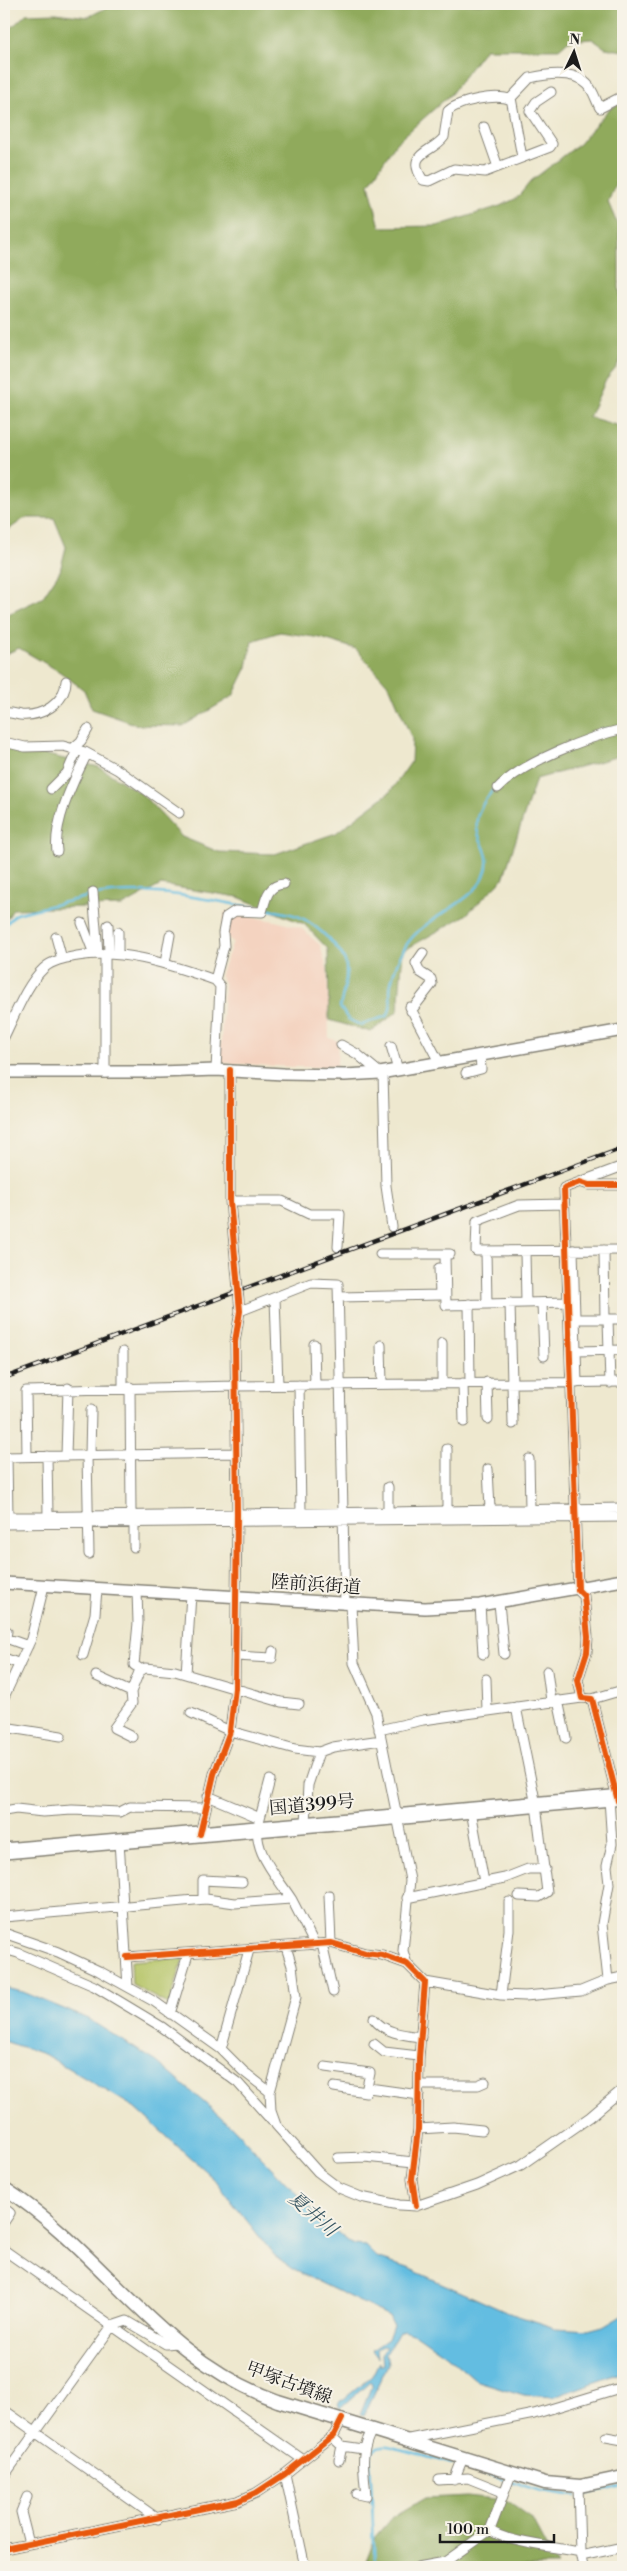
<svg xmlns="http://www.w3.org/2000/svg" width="627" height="2571" font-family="'Libre Bodoni','Noto Serif JP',serif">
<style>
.built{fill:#f4d3c0}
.green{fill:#b5c466;stroke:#687041}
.forest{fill:#90aa5b;stroke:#56633c}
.water{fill:#64bde1;stroke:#406c7e}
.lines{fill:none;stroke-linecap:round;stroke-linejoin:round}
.stream{stroke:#64bde1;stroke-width:2.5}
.minor-casing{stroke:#858276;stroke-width:11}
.tertiary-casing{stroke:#858276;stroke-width:14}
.secondary-casing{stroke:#858276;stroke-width:15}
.trunk-casing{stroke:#858276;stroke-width:18}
.minor{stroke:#fff;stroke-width:9}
.tertiary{stroke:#fff;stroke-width:11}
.secondary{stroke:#fff;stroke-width:12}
.trunk{stroke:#fff;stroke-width:15}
.rail-casing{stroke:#1c1c1c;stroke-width:4.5}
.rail{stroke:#f7f3e8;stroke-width:2.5;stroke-dasharray:8;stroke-linecap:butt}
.cycleway-casing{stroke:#f7f3e8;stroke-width:9}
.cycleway{stroke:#e8590c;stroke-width:6}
.labels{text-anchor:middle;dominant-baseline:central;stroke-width:4;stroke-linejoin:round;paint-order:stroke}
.street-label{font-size:18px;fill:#1c1c1c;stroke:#f7f3e8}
.water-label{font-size:19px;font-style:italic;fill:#355461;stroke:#f7f3e8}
</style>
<rect width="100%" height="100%" fill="#f7f3e8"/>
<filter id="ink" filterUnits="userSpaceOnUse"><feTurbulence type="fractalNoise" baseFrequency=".02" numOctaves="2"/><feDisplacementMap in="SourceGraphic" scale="10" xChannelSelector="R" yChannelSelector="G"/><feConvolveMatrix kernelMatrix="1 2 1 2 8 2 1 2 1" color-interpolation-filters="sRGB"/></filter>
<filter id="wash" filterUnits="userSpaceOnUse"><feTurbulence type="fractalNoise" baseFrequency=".0096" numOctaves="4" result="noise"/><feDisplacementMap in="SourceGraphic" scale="20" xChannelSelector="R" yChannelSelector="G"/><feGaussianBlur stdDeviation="1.12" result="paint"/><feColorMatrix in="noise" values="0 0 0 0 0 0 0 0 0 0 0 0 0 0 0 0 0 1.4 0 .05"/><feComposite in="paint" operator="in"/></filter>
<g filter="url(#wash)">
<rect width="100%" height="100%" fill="#eee8cf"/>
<path class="built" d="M225,912L275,921L301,928L320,945L327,969L329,1038L338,1041L337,1067H295L224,1063L220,1061L224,983L220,975L233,942L222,933Z"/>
<path class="green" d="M184,1957L169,2005L132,1985L131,1961Z"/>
<path class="forest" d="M114,4H623V51L605,48L592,39L568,41L559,49H485L451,94L396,143L369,184L380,227L437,226L500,206L517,198L531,181L579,144L609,109L623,102V166L608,202L619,228V287L623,315V355L616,368L606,380L589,417L623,427V755L536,779L503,879L466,915L403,951L398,1011L371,1032L329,1020L328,949L304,924L238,897L161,885L123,906L13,909L4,924V745L99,767L142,794L182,837L219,852L275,854L336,833L390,792L411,762L412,739L390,687L356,649L321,638L280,632L252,641L247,667L233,696L183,726L138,725L92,709L84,690L60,672L19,648L4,655V616L42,598L60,571L66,547L54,518H25L4,533V35L26,14L56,13L88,17Z
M467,2496L505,2500L531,2518L557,2567H364L375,2538L393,2517L426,2498Z"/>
<path class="water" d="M4,1988L23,1992L88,2019L157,2062L228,2123L323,2221L353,2245L365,2246L377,2258L410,2269L506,2312L555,2328L588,2330L603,2326L623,2314V2372L554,2397L524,2395L475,2380L446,2355L416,2334L404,2330L399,2332L386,2354L388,2364L364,2415L360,2414L372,2385L370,2382L341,2408L339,2403L372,2376L379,2362V2365H383L382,2354L387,2347L383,2346L377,2349L378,2358L372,2350L388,2339L393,2325L389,2316L296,2271L274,2255L214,2179L134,2107L44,2054L4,2041Z"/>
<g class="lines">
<path class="stream" d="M590,735L606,729
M96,895C148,886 204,899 256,908
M264,909C296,914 305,915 329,939C335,945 342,953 345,961C349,976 343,992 340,1007L348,1019L360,1025L387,1016C394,1006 388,994 391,983C394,970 400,955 407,944C426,916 472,904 484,876C500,842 452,835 495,788
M4,926L16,914L90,896
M462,2467L541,2491L575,2496
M581,2495L623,2485
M375,2567L370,2460C370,2449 378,2445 389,2446L457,2465"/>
</g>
</g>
<g filter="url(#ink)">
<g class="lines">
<defs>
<path id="minor" d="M511,100C497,93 459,101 448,111L444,137C433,153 404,152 423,180L429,181L454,169L485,172L550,147L552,144L530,111L536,102L551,92
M484,127L498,167
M522,157L511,98L530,78C547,74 573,70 587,84C593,89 596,101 600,108L623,96
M4,713C10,712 14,714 20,715C41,717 65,704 66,681
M4,742L25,747L63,746L85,752L118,770L179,813
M72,749L81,741L88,729
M498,788C523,762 588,737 623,729
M51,789L67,773L77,750
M57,851C53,823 74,779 87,754
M93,892L98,953
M82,923L94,954
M108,925L109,953
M56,937L62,959
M105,953V1073
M118,954V932
M165,963L170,935
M410,1007L439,1062
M411,1011L432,984L431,979L420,972L416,963L423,953
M4,1037C15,1015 26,985 44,968C53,960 66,958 77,956C125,948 170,965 215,980
M341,1045L357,1054L380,1073
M391,1046L398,1070
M216,1070L220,986L215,980L224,946L223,933L226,917L235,911L262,912C266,899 267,885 284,884
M383,1073L386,1186L392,1227
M466,1073L481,1069L480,1055
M580,1182L623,1166
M230,1201H282L309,1214H340L338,1247
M564,1204L519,1205L477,1221L476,1251L623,1250
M573,1250L577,1383
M604,1250L605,1319
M486,1251L487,1304
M525,1251L526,1303
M380,1254H450
M445,1255L446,1305L568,1302
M339,1297L440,1295L439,1268
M275,1298L278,1385
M510,1303L513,1424
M542,1303L544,1356
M469,1304L470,1383
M240,1311L311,1283L338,1284L345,1604
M571,1319H623
M608,1319L610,1383
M442,1343V1383
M314,1344L315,1385
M381,1345L382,1384
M576,1351L623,1350
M487,1382L488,1419
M463,1383L464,1422
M299,1385L301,1513
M130,1387L131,1515
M123,1388V1352
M447,1449V1510
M87,1455L89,1554
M90,1455L91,1410
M7,1456L8,1517
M27,1456L26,1391L235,1386L623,1382
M47,1456L48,1516
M66,1456L68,1388
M4,1457L236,1453
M529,1459L530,1509
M488,1469L490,1509
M388,1487V1512L623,1508
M4,1517L388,1512
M134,1522V1547
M4,1524L623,1517
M137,1591L138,1623L134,1665L142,1670
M499,1603L504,1654
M351,1605L354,1663L376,1713L410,1880L403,1951L407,1964
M480,1605L483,1654
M7,1631L6,1638L28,1646
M83,1655L95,1614L97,1589
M236,1656L272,1658L273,1651
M4,1658L20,1664
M547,1671L551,1701
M186,1674L191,1594
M96,1676L131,1692
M486,1679L487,1711
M4,1697L31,1639L44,1586
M592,1699L623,1690
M558,1700L566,1738
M516,1707L536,1805L547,1892L539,1897L519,1896
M191,1713L230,1731L295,1749L319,1752L333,1747L381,1740
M4,1727L61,1736
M379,1730L423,1720L582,1698
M132,1737L114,1728L132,1703L131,1692L139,1672L145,1668L175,1671L281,1702L299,1704
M208,1796L260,1818C249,1849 277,1876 292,1900C300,1915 307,1930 315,1945
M618,1801L592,1699L582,1698L578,1680L587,1652L588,1637L584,1596L578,1590L564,1188L580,1182L589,1185H623
M4,1811L16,1809L43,1812L72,1810L120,1812L130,1807L205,1808
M471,1811L484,1882
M260,1818L270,1780
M306,1824L308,1785L319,1752
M200,1834L214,1774L230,1731L235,1688L237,1514L235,1342L240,1311L230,1201V1070
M119,1841L128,1987
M329,1895L331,1943
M407,1898L505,1878L528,1869H545
M203,1899V1880L242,1882
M4,1917L206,1899L235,1903L291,1899
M4,1933L58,1952L99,1971L155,2002L221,2049L243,2071L270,2092L296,1997L292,1966L286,1947
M322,1944L333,1992
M4,1949L18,1953L94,1986L162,2027L238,2083L272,2121
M127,1957L331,1943L365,1953L382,1955L407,1964L425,1982L419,2058L418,2129L412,2179L416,2206
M608,1980L602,1924L609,1884L607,1866L612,1844L609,1799
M425,1982L501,1995L525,1996L581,1991L608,1980L623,1977
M501,1995L509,1930V1902
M170,2014L188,1954
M374,2019C384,2033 405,2035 421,2037
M374,2044L384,2052L419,2056
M221,2049L249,1950
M325,2067L370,2073L366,2092L334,2087
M419,2085H478L485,2082
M369,2088L419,2095
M270,2092L271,2111L276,2125L318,2172L339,2188L361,2197L399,2205L416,2206L477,2185L521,2165L590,2117L623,2089
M418,2129L453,2127L482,2130
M338,2158L365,2157L414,2162
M4,2208L10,2213L4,2222
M4,2250L302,2459
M4,2410L158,2519
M332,2437L342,2446L363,2449
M606,2437L623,2440
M409,2439L534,2414L623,2387
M339,2460L342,2446
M285,2474L305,2567
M4,2476L112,2326L127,2321L166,2344L177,2343
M439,2480L468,2478L503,2492
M454,2480L463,2458
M578,2486L580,2552L583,2567
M357,2494L366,2496C364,2472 359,2450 373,2429
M27,2497L21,2512L29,2544
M490,2530C503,2542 560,2548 580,2552
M4,2549L238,2501L256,2493L285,2474L334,2435L342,2419
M581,2556L623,2547
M418,2567L445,2562L490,2530L512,2472"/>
<path id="tertiary" d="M4,1072H159L216,1070L283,1074L345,1075L380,1073L623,1030
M4,1583L425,1608L480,1605L623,1580"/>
<path id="secondary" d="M4,2188C105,2253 158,2358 278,2401L545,2483L580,2486L623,2477"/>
<path id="trunk" d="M4,1851L623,1797"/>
</defs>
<use href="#minor" class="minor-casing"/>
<use href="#tertiary" class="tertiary-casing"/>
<use href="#secondary" class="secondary-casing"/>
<use href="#trunk" class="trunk-casing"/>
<use href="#minor" class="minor"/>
<use href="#tertiary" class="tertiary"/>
<use href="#secondary" class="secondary"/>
<use href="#trunk" class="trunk"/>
<defs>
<path id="rail" d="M4,1378L623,1148"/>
</defs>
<use href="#rail" class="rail-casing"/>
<use href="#rail" class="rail"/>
<defs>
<path id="cycleway" d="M618,1801L592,1699L582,1698L578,1680L587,1652L588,1637L584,1596L578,1590L564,1188L580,1182L589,1185H623
M200,1834L214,1774L230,1731L235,1688L237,1514L235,1342L240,1311L230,1201V1070
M127,1957L331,1943L365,1953L382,1955L407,1964L425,1982L419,2058L418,2129L412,2179L416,2206
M4,2549L238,2501L256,2493L285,2474L334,2435L342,2419"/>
</defs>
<use href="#cycleway" class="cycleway-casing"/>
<use href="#cycleway" class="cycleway"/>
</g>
</g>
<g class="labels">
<g class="street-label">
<text transform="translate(316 1585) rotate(4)">陸前浜街道</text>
<text transform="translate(312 1805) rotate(-5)">国道399号</text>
<text transform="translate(289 2383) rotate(20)">甲塚古墳線</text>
</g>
<g class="water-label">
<text transform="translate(313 2214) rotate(41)">夏井川</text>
</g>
</g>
<rect width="627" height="2571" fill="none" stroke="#f7f3e8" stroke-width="20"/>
<g transform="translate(574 52) rotate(4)" stroke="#f7f3e8" stroke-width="4" paint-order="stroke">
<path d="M0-4L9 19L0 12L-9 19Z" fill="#1c1c1c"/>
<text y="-8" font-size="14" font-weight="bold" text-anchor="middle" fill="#1c1c1c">N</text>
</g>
<path d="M440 2534v8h114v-8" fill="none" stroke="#1c1c1c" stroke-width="2.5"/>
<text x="447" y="2534" font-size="15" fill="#1c1c1c" stroke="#f7f3e8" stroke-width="4" paint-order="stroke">100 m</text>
</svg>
